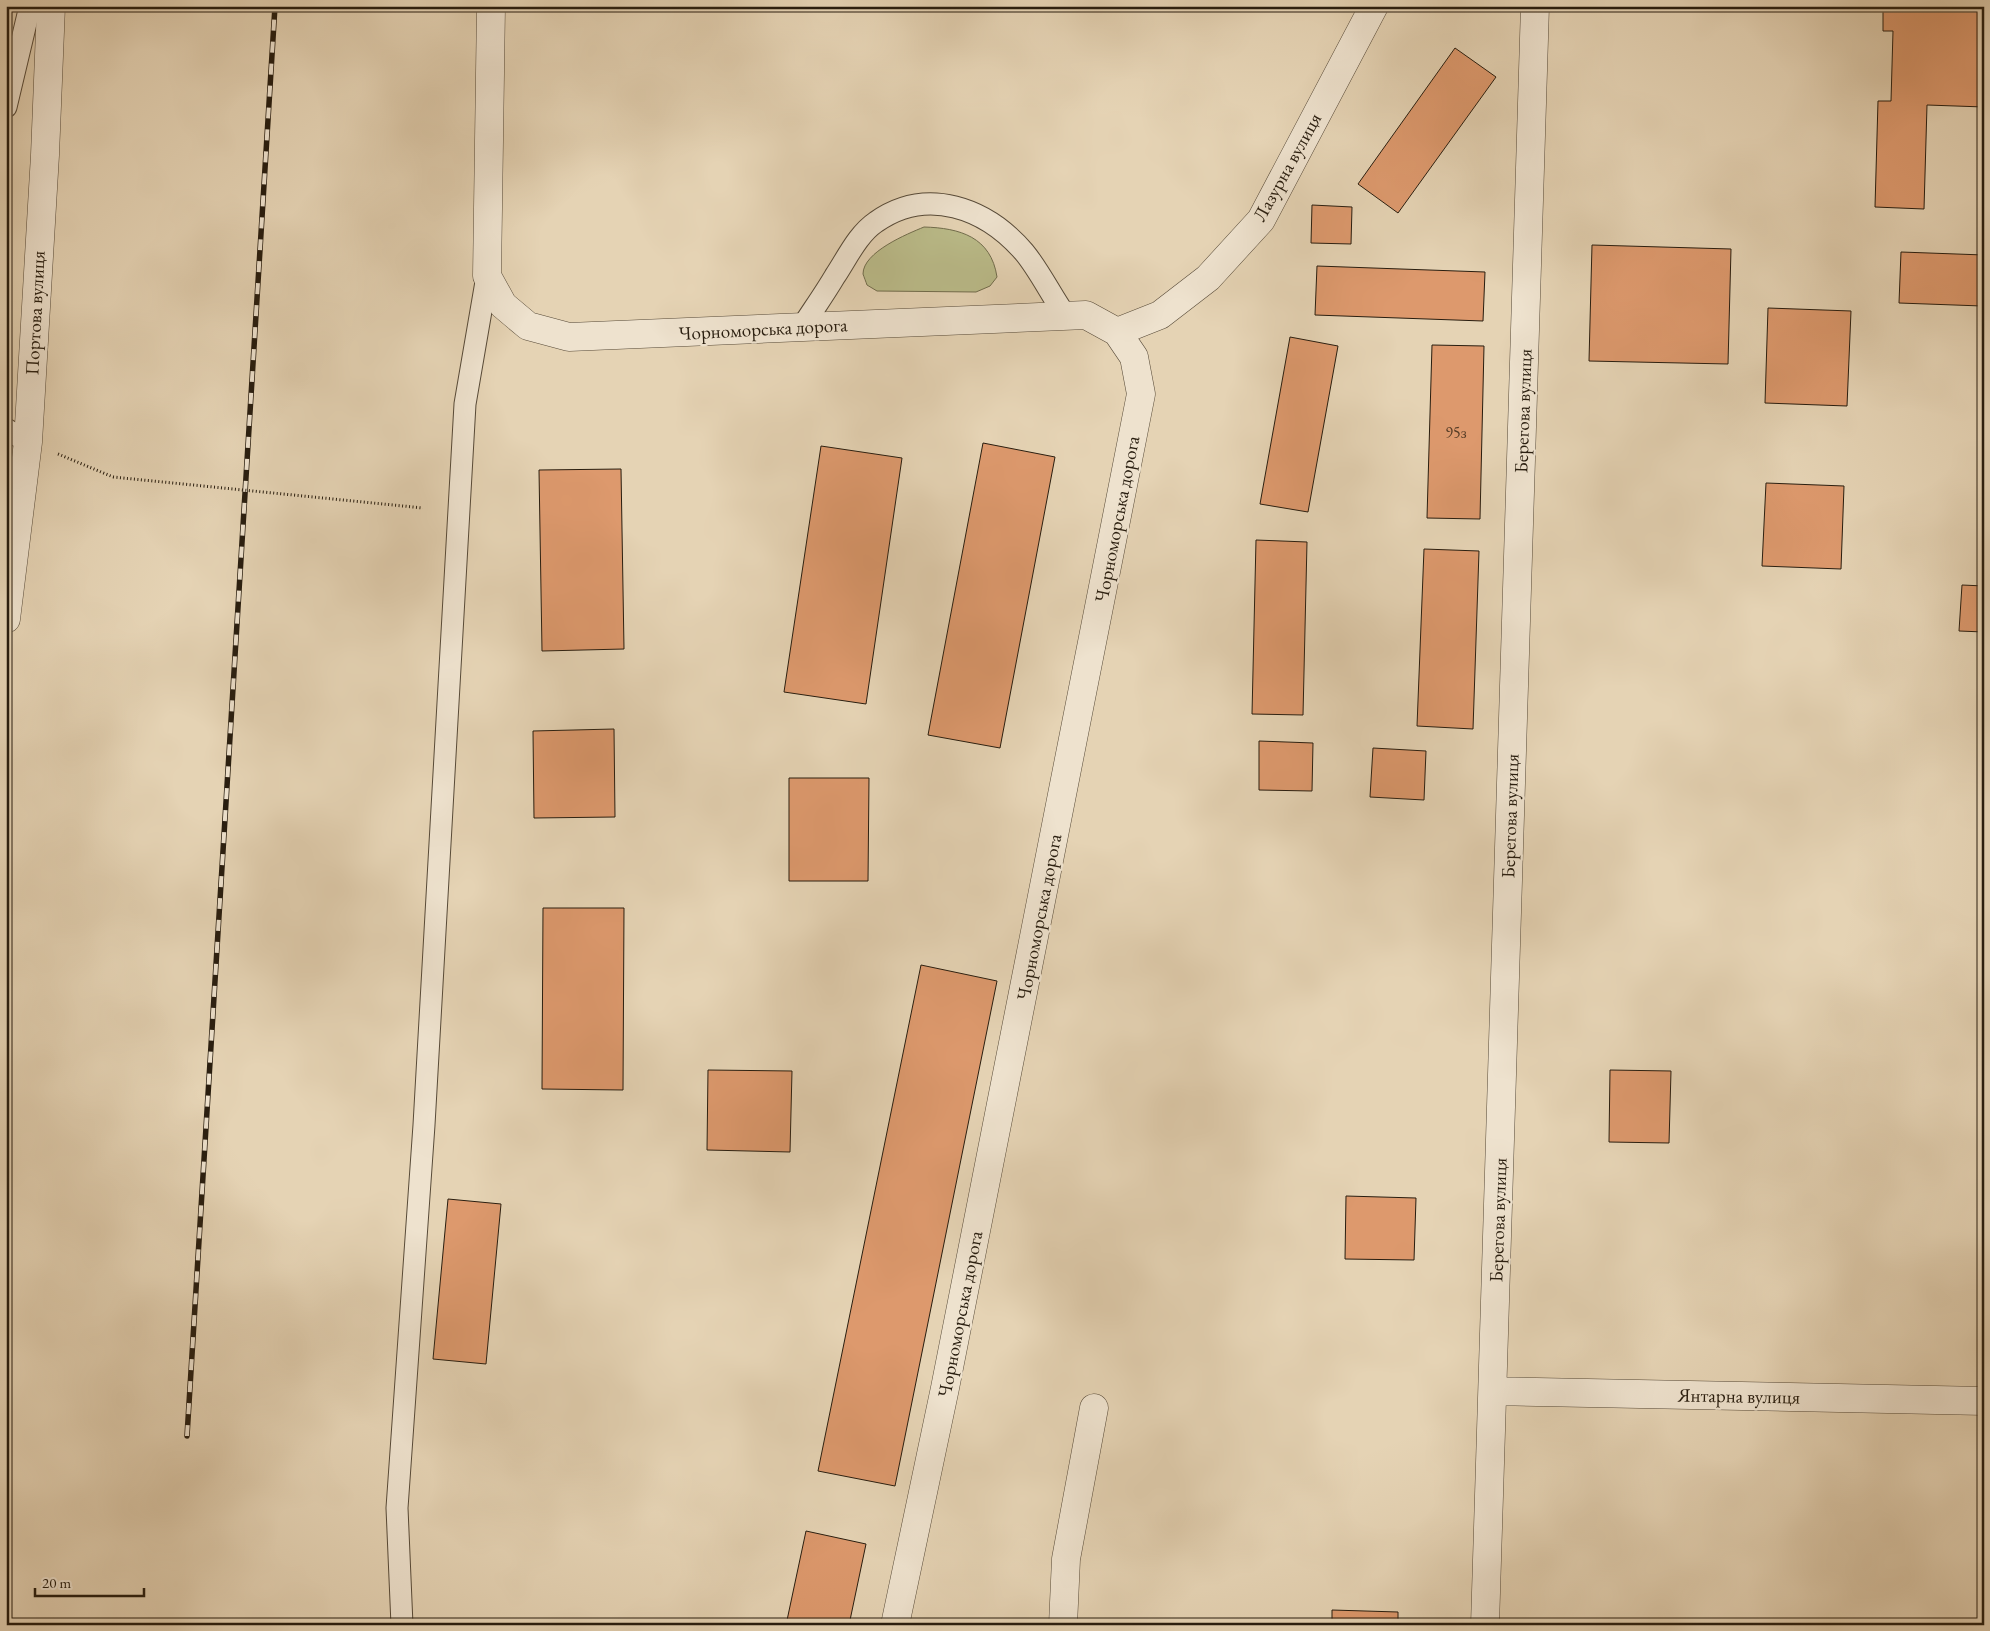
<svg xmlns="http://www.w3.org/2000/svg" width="1990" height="1631" font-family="'EB Garamond',serif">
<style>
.green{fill:#babb89;stroke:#716c4c}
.building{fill:#dd996d;stroke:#281d0f}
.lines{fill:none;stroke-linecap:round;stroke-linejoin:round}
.lane-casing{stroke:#574a38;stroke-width:23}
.street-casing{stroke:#574a38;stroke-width:29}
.path{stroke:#281d0f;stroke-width:3;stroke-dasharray:1 2.5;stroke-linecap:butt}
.lane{stroke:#eee2ce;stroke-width:21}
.street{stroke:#eee2ce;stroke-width:28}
.rail-casing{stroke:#281d0f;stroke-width:5.5}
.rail{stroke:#eee2ce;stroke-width:4;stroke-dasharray:11;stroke-linecap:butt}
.path-bridge{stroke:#281d0f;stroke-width:3;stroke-dasharray:1 2.5;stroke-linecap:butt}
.labels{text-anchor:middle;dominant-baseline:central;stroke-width:4.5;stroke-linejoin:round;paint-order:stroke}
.number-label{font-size:16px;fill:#553c26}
.street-label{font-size:19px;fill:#281d0f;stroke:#eee2ce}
</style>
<rect width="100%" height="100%" fill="#e5d3b4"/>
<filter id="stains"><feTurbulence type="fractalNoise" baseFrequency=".004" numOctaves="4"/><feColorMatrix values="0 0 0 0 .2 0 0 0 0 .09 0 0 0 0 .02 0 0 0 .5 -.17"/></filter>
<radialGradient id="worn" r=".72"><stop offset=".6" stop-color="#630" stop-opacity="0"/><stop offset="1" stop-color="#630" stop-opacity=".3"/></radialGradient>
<path class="green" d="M924,227C960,228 991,237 997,277L990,286L976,292L877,291L867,285C866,282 864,277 863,274C863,252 907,234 924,227Z"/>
<path class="building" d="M1883,6H1984V107L1927,105L1924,209L1875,207L1878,101H1891L1893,31H1883Z
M1455,48L1496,77L1398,213L1358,184Z
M1312,205L1352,207L1351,244L1311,243Z
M1592,245L1731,249L1728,364L1589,361Z
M1901,252L1984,255L1982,306L1899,303Z
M1317,266L1485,272L1483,321L1315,315Z
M1768,308L1851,311L1847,406L1765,403Z
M1290,337L1338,346L1308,512L1260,504Z
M1432,345L1484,346L1480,519L1427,518Z
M983,443L1055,457L1000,748L928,735Z
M821,446L902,458L866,704L784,692Z
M621,469L624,649L542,651L539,470Z
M1766,483L1844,486L1841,569L1762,566Z
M1256,540L1307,542L1303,715L1252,714Z
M1424,549L1479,551L1473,729L1417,726Z
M1962,585L1984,586V632L1959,631Z
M614,729L615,817L534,818L533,731Z
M1259,741L1313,743L1312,791L1259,790Z
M1373,748L1426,751L1424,800L1370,797Z
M789,778H869L868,881H789Z
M543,908H624L623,1090L542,1089Z
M921,965L997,981L895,1486L818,1471Z
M708,1070L792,1071L790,1152L707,1150Z
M1610,1070L1671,1071L1669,1143L1609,1142Z
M1346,1196L1416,1198L1414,1260L1345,1259Z
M448,1199L501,1204L486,1364L433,1359Z
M806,1531L866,1544L849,1625H786Z
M1332,1610L1398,1612V1625H1332Z"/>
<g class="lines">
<defs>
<path id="lane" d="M6,107L30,6
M802,327C813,310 825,293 835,276C847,258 858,234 876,222C927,186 986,208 1024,252C1039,270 1051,295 1065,315
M6,429L28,442
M402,1625L397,1508L424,1125L465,404L487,276"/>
<path id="street" d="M491,6L487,276L503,305L528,326L569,337L1086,315L1117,332L1134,357L1141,394L945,1388L895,1625
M1117,332L1160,315L1208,278L1261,220L1374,6
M6,619L28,442L45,155L51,6
M1493,1391L1984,1401
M1063,1625L1066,1559L1094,1408
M1485,1625L1535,6"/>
</defs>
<use href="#lane" class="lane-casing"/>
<use href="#street" class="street-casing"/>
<path class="path" d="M58,454L113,477"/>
<use href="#lane" class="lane"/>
<use href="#street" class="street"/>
<defs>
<path id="rail" d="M187,1436L275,6"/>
</defs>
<use href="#rail" class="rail-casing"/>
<use href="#rail" class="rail"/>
<path class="path-bridge" d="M113,477L423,508"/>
</g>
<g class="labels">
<g class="number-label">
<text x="1456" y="432">95з</text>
</g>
<g class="street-label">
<text transform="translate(1287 167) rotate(-61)">Лазурна вулиця</text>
<text transform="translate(35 313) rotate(-87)">Портова вулиця</text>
<text transform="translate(763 329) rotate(-3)">Чорноморська дорога</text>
<text transform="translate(1523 411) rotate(-88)">Берегова вулиця</text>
<text transform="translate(1117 519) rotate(-79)">Чорноморська дорога</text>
<text transform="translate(1510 816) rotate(-88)">Берегова вулиця</text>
<text transform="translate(1039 917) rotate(-79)">Чорноморська дорога</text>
<text transform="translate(1498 1220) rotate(-88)">Берегова вулиця</text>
<text transform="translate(960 1314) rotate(-79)">Чорноморська дорога</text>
<text transform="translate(1739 1396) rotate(1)">Янтарна вулиця</text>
</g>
</g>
<rect width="1990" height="1631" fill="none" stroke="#e5d3b4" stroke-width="25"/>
<rect x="8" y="8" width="1975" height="1616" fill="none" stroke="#281d0f" stroke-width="2.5"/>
<rect x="12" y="12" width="1965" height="1606" fill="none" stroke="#281d0f"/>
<path d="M35 1588v8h109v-8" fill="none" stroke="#281d0f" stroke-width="2.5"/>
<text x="42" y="1588" font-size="15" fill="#281d0f" stroke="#eee2ce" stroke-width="4" paint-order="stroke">20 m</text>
<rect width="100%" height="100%" filter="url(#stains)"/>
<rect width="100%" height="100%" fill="url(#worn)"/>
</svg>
